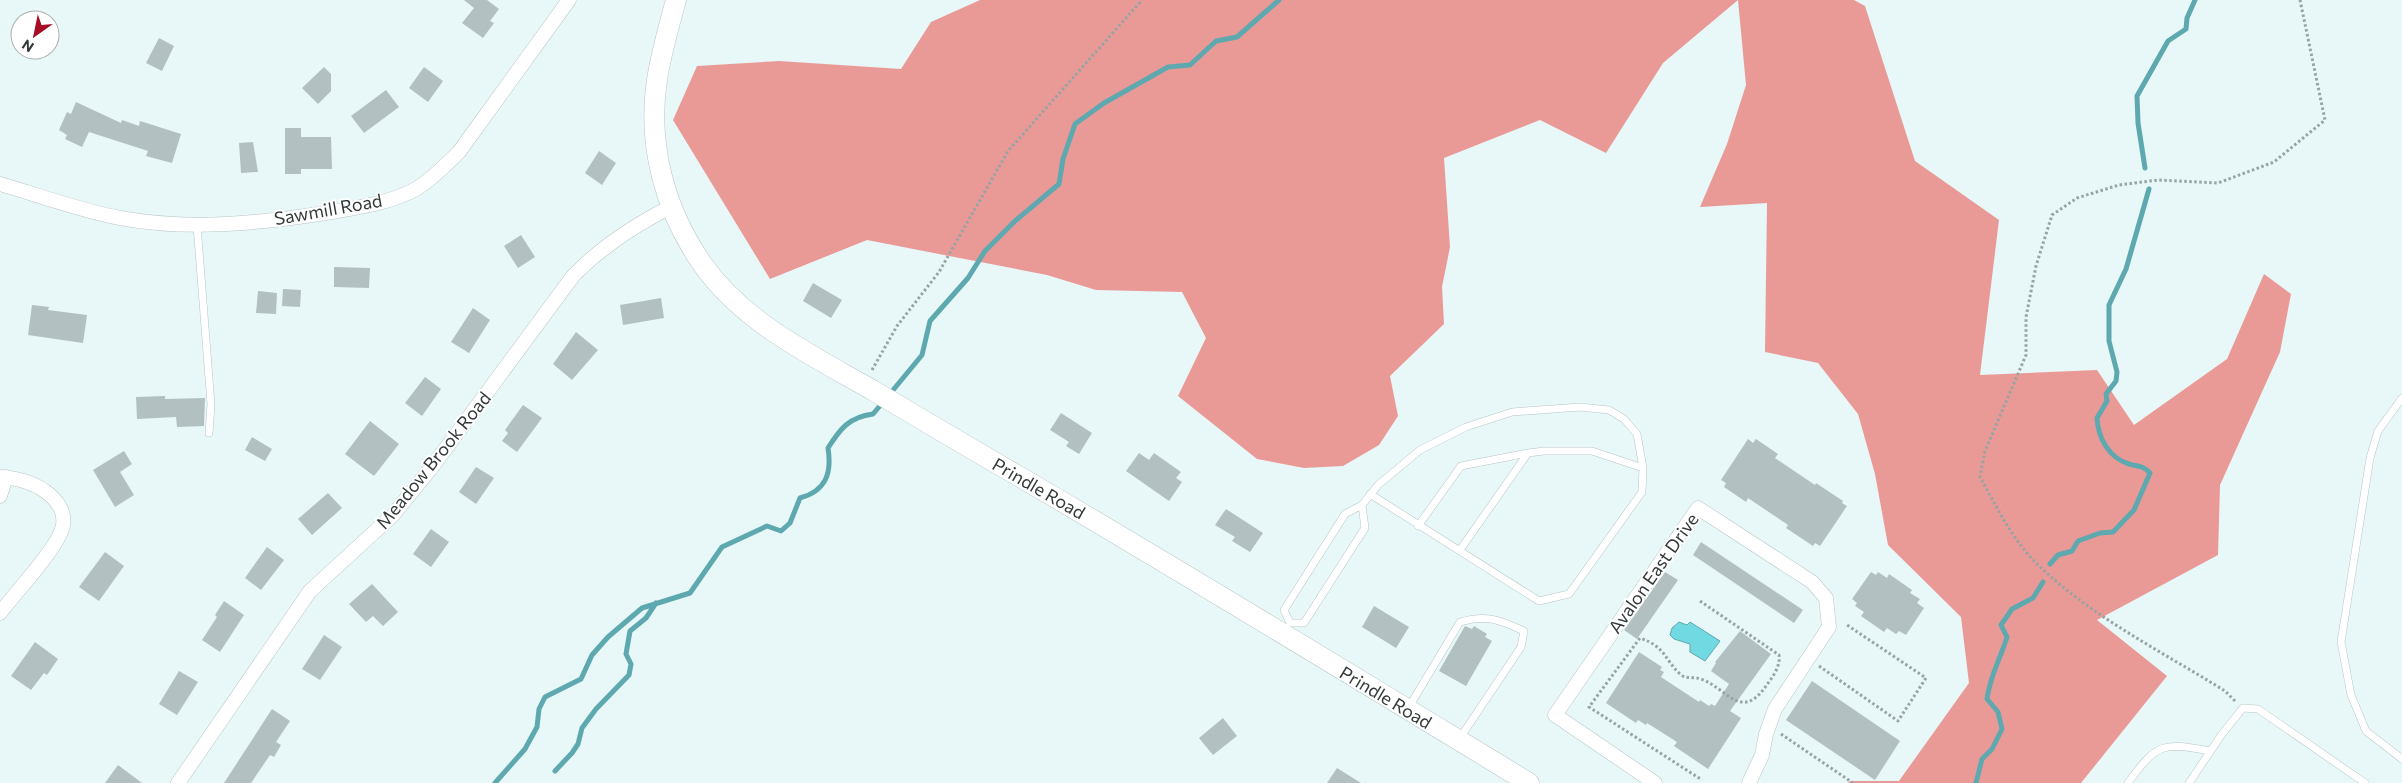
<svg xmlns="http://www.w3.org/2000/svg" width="2402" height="783" font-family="Commissioner,sans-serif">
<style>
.forest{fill:#ea9a96}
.water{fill:#71d9e1;stroke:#5ea9af}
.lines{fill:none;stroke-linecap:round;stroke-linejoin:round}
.stream{stroke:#5ea9af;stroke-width:5}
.building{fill:#b3c0c1}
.lane-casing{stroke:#b8c5c6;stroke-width:8}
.street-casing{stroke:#b8c5c6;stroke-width:15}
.secondary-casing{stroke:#b8c5c6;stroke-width:21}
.path{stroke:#98a3a4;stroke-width:3;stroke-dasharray:2.5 2.5;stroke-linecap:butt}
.lane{stroke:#fff;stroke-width:7}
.street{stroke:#fff;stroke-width:14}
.secondary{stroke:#fff;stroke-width:20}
.labels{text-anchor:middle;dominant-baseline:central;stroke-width:4;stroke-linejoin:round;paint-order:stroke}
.street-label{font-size:18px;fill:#333939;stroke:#fff}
</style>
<rect width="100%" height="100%" fill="#e8f7f8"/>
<path class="forest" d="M980,0H1854L1865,6L1915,161L1999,220L1980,375L2097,370L2134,425L2227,359L2264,274L2291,294L2280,352L2220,485L2218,555L2097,620L2167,676L2081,783H1848L1850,781H1899L1969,683L1961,617L1888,545L1875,474L1858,414L1818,363L1765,352L1767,203L1700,207L1727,144L1746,85L1738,0L1663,63L1606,153L1540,120L1444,158L1450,247L1442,287L1444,324L1390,376L1398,416L1379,445L1343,466L1304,468L1257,459L1178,396L1206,338L1182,292L1096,290L1047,275L867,240L770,279L673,120L697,66L779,61L901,69L931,22Z"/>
<path class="water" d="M1679,622L1687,625L1690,622L1720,641L1705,661L1690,652V644L1674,639L1670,635L1672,628Z"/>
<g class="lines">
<path class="stream" d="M2145,168L2138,123L2137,96L2168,41L2186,29L2187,18L2195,0
M889,395L922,355L930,321L968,278L985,251L1015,221L1059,184L1063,159L1075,124L1104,103L1168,67L1190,65L1216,41L1237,37L1279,0
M2050,564L2058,555L2072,551L2078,541L2100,533L2113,532L2134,510L2150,473C2143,465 2138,467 2129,464C2109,458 2098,438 2097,418L2107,401L2106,394L2116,381L2117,372L2109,341V305L2126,269L2149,189
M555,771L572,753L578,744L582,728L596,709L629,675L631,664L626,654L630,631L646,618L656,603
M495,783L525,749L537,727L539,709L545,697L581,679L592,655L608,637L642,608L690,593L722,547L767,526L781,531L790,523L800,498C826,491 832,473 828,448C840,429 849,417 873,414L884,401
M1976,783L1982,759L1992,749L2002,729L1998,712L1987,699C1990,675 2000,660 2007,637L2001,625L2012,609L2033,598L2043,582"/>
</g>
<path class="building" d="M464,0H487L499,9L490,21L494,23L483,38L462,23L474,8Z
M159,38L174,46L162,71L146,63Z
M324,67L331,74V91L318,104L302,88Z
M424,67L443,81L428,102L409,88Z
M386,90L399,107L364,133L351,116Z
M76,102L121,123L122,120L139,126L140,121L181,134L172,163L146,156L148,151L89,132L82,147L65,139L67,135L59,130L67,112L71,114Z
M285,128H301V137H331L332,169H301V174H285Z
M253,142L258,172L241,173L239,143Z
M599,151L616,163L602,185L585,173Z
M521,235L535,257L518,268L504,246Z
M334,267L370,268L369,288L334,287Z
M813,283L842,300L831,318L803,301Z
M283,289L301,290L300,307L282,306Z
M258,291L277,293L276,314L256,313Z
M661,298L664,318L623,325L620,305Z
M32,305L49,307L48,310L87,315L83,343L28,335Z
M473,308L490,320L469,353L451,342Z
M576,332L598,350L572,380L553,364Z
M425,377L441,389L422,416L405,403Z
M165,396V399L205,398L204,426L177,427L176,417L137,419L136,397Z
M523,405L542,418L517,452L502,441L508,433L505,430Z
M1061,413L1092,433L1079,454L1066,446L1069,442L1050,430Z
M370,421L399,444L374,476L345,454Z
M252,437L272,449L265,461L245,450Z
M1748,439L1753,443L1756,439L1778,454L1775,458L1815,485L1816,483L1843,501L1842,503L1847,506L1820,546L1815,543L1813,546L1786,528L1788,525L1748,498L1746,502L1724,487L1726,483L1721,480Z
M124,451L132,464L120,472L134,495L115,507L93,470Z
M1139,453L1149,460L1154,453L1181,472L1176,478L1182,482L1169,501L1126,471Z
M476,467L494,478L476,504L459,492Z
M328,493L342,508L312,535L298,519Z
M1226,509L1263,533L1250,552L1232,541L1235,537L1215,525Z
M431,529L449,542L431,567L413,554Z
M1701,542L1803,610L1794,623L1693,555Z
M267,547L284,560L261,590L245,578Z
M105,552L124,566L99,601L79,587Z
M1665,572L1678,580L1637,639L1624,630Z
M1871,572L1876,575L1878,572L1887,578L1889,574L1912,590L1910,593L1920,599L1917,603L1924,608L1906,635L1899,631L1896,634L1887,628L1884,632L1861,616L1864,612L1855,606L1857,603L1852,599Z
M372,584L398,612L383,626L373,616L366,622L349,604Z
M224,601L244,615L220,652L202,640L217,617L215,615Z
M1374,606L1409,627L1396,648L1362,627Z
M1465,626L1472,629L1474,626L1487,634L1485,637L1492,641L1466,686L1439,671Z
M1740,631L1771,654L1730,711L1741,718L1708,769L1674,746L1677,742L1647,723L1646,725L1638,720L1636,723L1606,703L1639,652L1662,667L1660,670L1664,672L1661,677L1699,702L1700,700L1709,706L1711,704L1715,706L1729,684L1711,671L1716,663L1715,662Z
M324,635L342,647L320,680L302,669Z
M35,642L58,659L47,675L44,673L31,690L11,676Z
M179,671L198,682L177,715L159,704Z
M1812,681L1900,741L1875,780L1786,720Z
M272,709L290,721L276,742L281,745L274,757L270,755L251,783H224Z
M1223,718L1237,736L1213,755L1199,738Z
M118,765L142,783H105Z
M1337,768L1361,783H1327Z"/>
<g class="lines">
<defs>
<path id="lane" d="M197,225L211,404L209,433
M2402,398L2378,431L2370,458L2341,642L2351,695L2366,731L2402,759
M1418,526L1461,466L1528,453
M1460,550L1528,453L1544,451H1592L1643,468
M1290,623L1284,610L1345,514L1362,505L1378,485L1420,450L1466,427L1512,412L1580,407L1609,410L1624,419L1637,434L1643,468L1642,492L1569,594L1539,601L1370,494
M1290,623H1304L1365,528L1362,505
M1409,707L1460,622C1486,614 1500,620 1524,631L1521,647L1460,738
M2128,783C2157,743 2162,742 2210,751
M2189,783L2222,734L2243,708L2258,709L2365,783"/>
<path id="street" d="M0,184C38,195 82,211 120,218C190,231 263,223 332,212C360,207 390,203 416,189C432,179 446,165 459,152L569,0
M0,477C18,478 36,483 50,495C59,503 65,513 63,525C60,546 14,594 0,613
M0,496L6,477
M178,783L310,591L393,515L432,467L573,276C602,246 635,225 672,206
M1655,783L1555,715L1698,508L1812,582L1826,598L1829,627L1775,709L1766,734L1762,755L1749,783"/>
<path id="secondary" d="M676,0C669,26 661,53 657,80C647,145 665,211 703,265C744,323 813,356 874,391C921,419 968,447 1015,474C1188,575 1358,679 1529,783"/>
</defs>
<use href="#lane" class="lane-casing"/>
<use href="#street" class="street-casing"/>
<use href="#secondary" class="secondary-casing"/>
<path class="path" d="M872,370L897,326L939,272L1008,151L1142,0
M1700,601L1779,655C1781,666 1772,678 1766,686C1741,722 1727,688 1701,679C1693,676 1687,680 1680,674C1664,659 1666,647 1640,638L1589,707L1702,780
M1819,666L1898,721L1926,678L1847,625
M2235,701L2225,691C2161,651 2090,616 2036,563C2012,539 1996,506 1980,477L1985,451L2026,355V317L2036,266L2052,215L2077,198L2119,185L2158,180L2218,183L2274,162L2325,120L2300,0
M1781,734L1853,783"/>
<use href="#lane" class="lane"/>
<use href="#street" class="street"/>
<use href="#secondary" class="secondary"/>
</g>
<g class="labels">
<g class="street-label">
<text transform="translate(328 209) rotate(-10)">Sawmill Road</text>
<text transform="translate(433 460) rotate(-51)">Meadow Brook Road</text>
<text transform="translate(1039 488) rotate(30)">Prindle Road</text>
<text transform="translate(1653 573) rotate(-55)">Avalon East Drive</text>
<text transform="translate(1386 697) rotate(31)">Prindle Road</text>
</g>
</g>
<g transform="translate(35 35) rotate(213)"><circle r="24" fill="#ffffff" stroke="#adb0b0"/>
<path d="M0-4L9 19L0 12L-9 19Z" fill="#a60c25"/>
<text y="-8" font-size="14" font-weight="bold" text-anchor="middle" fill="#333939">N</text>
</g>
</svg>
